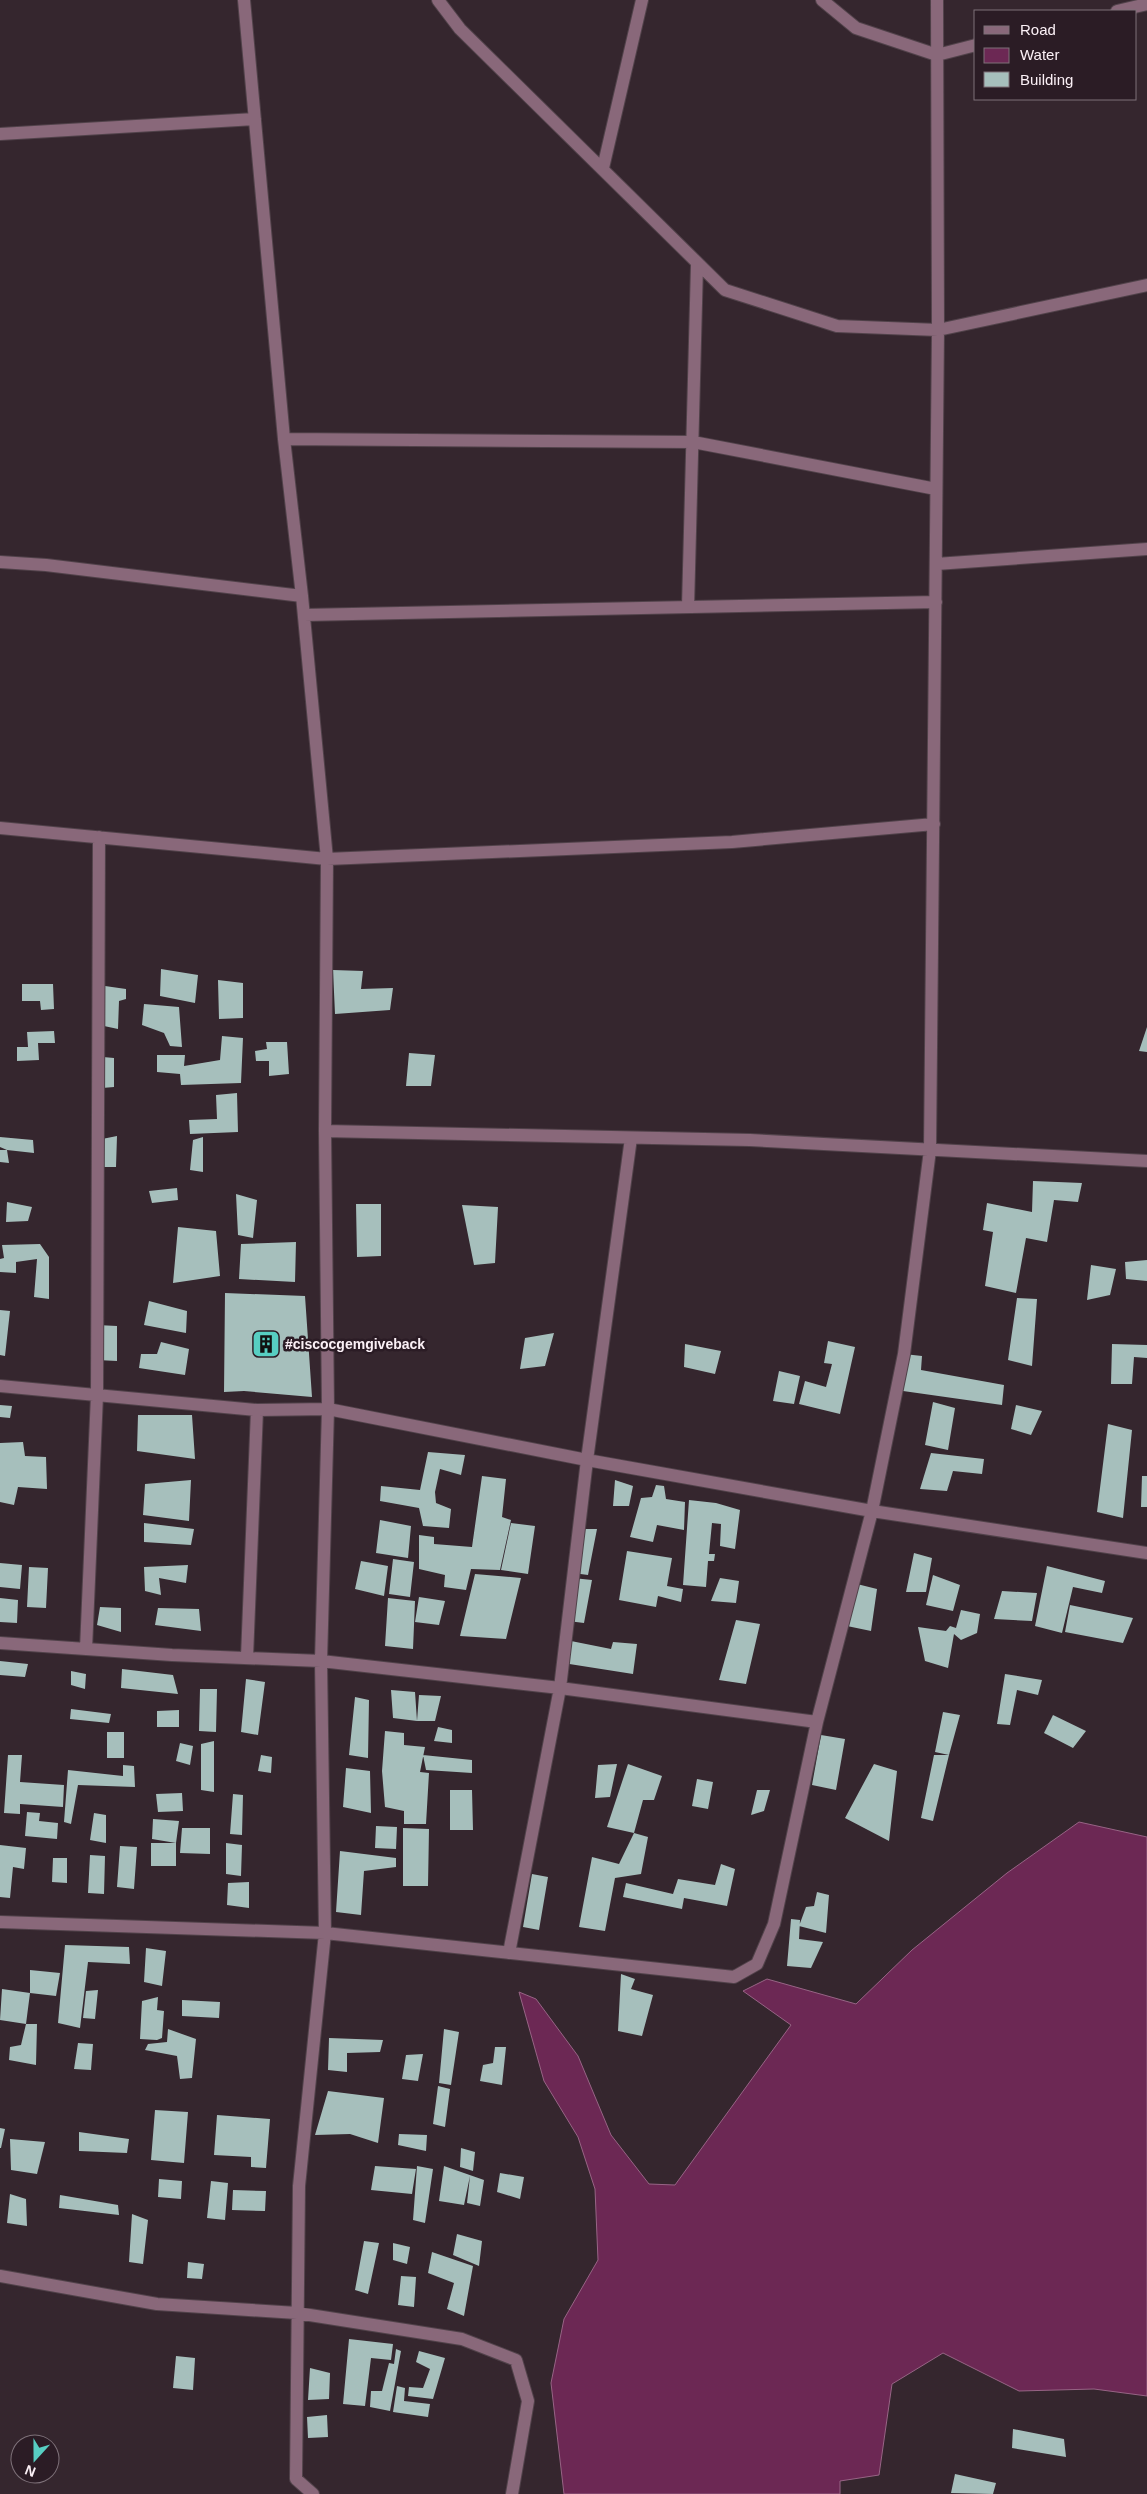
<svg xmlns="http://www.w3.org/2000/svg" width="1147" height="2494" font-family="Helvetica,sans-serif">
<style>
.water{fill:#6c2854;stroke:#976485}
.building{fill:#a6bfbc}
.lines{fill:none;stroke-linecap:round;stroke-linejoin:round}
.street-casing{stroke:#51424a;stroke-width:14}
.street{stroke:#89687a;stroke-width:12}
.labels{text-anchor:middle;dominant-baseline:central;stroke-width:5;stroke-linejoin:round;paint-order:stroke}
.poi-label{font-size:14px;font-weight:bold;fill:#fbf0f6;stroke:#2b1c25;text-anchor:start}
</style>
<rect width="100%" height="100%" fill="#35262e"/>
<path class="water" d="M1079,1822L1147,1837V2396L1094,2389L1019,2391L943,2353L892,2384L879,2475L840,2481V2494H564L551,2383L564,2319L598,2260L595,2189L578,2137L544,2081L519,1992L536,1999L578,2056L611,2135L649,2184L675,2185L791,2025L743,1991L767,1979L856,2004L912,1950L1007,1873Z"/>
<path class="building" d="M161,969L198,975L195,1003L160,996Z
M333,970L363,971L361,989L393,988L390,1010L335,1014Z
M218,980L243,983V1018L219,1019Z
M22,984H53L54,1009L41,1010L40,1001H22Z
M105,986L126,989V999L119,1001L118,1029L104,1026Z
M144,1004L179,1007L182,1047L170,1046L164,1033L142,1025Z
M1147,1027V1052L1139,1051Z
M54,1031L55,1043H38L39,1060L17,1061V1047H28L27,1032Z
M222,1036L243,1038L241,1083L181,1085L180,1074L157,1072V1055H185L184,1066L220,1060Z
M266,1042H287L289,1074L269,1076V1061H256L255,1051L267,1049Z
M409,1053L435,1055L431,1086H406Z
M103,1057L114,1058V1087L102,1088Z
M237,1093L238,1132L190,1134L189,1120L217,1119L216,1095Z
M117,1136L116,1167H103L102,1139Z
M0,1137L33,1140L34,1153L7,1150L0,1147Z
M203,1137V1172L190,1170L193,1140Z
M0,1150H7L9,1163L0,1162Z
M1033,1181L1082,1183L1078,1202L1054,1200L1047,1242L1026,1238L1016,1293L985,1286L993,1232L983,1230L987,1203L1032,1212Z
M177,1188L178,1200L152,1203L149,1191Z
M236,1194L257,1200L253,1238L238,1235Z
M7,1202L32,1207L28,1221L6,1222Z
M356,1204H381V1256L357,1257Z
M462,1205L498,1207L495,1263L474,1265Z
M178,1227L216,1231L220,1276L173,1283Z
M296,1242L295,1282L239,1279L241,1244Z
M40,1244L49,1257V1299L34,1297L37,1259L16,1262V1273L0,1272V1259L4,1258L2,1245Z
M1147,1260V1281L1126,1279L1125,1262Z
M1091,1265L1116,1269L1110,1295L1087,1300Z
M225,1293L305,1296L312,1397L244,1391L224,1392Z
M1017,1298L1037,1299L1032,1366L1008,1360Z
M149,1301L187,1311L186,1333L144,1325Z
M0,1310L10,1311L5,1356L0,1355Z
M97,1325L117,1326V1361L97,1360Z
M554,1333L545,1366L520,1369L525,1338Z
M828,1341L855,1347L840,1414L799,1404L805,1381L826,1387L832,1364L824,1363Z
M161,1342L189,1349L185,1375L139,1368L141,1354H157Z
M685,1344L721,1351L715,1374L684,1367Z
M1112,1344L1147,1345V1358L1134,1357L1132,1384H1111Z
M904,1354L922,1356L921,1370L1004,1385L1002,1405L896,1390Z
M779,1371L800,1376L794,1404L773,1401Z
M933,1402L955,1408L948,1450L925,1445Z
M0,1405L12,1406L10,1418L0,1417Z
M1016,1405L1042,1411L1031,1435L1011,1429Z
M138,1415H192L195,1459L137,1451Z
M1108,1424L1132,1430L1123,1518L1097,1512Z
M23,1442L25,1456L46,1457L47,1489L18,1487L14,1505L0,1502V1443Z
M428,1452L465,1455L461,1475L440,1469L435,1492L436,1503L451,1509L449,1528L423,1526L419,1508L380,1501L381,1486L420,1490Z
M931,1453L984,1459L982,1474L953,1471L947,1491L920,1489Z
M482,1476L506,1479L502,1517L511,1520L500,1570L471,1569L466,1590L444,1587L445,1575L419,1569V1535L434,1537V1544L472,1547Z
M1142,1476H1147V1507H1141Z
M191,1480L189,1521L143,1515L145,1484Z
M615,1480L633,1486L629,1506H613Z
M656,1485L664,1486L666,1499L685,1502L684,1530L657,1525L653,1542L630,1537L641,1498L652,1497Z
M689,1500L716,1503L740,1510L735,1549L720,1546L721,1524L712,1523L709,1554H715L714,1561H708L706,1587L683,1585Z
M380,1520L411,1526L408,1558L376,1553Z
M144,1523L194,1529L191,1545L144,1542Z
M511,1523L535,1526L528,1574L501,1570Z
M579,1529H597L588,1575L573,1573Z
M627,1551L672,1558L667,1586L683,1589L681,1602L658,1596L656,1607L619,1600Z
M914,1553L932,1558L926,1592H906Z
M393,1559L414,1562L410,1597L389,1594Z
M361,1561L388,1566L384,1596L355,1589Z
M0,1563L22,1565L20,1589L0,1587Z
M188,1565L186,1583L159,1578L161,1595L145,1591L144,1567Z
M1047,1566L1105,1581L1102,1593L1073,1587L1062,1633L1035,1626Z
M29,1567L48,1568L46,1608L27,1607Z
M475,1574L521,1578L506,1639L460,1636Z
M933,1575L960,1585L953,1611L926,1605Z
M573,1578L592,1580L584,1623L568,1621Z
M720,1578L739,1581L736,1603L711,1601Z
M853,1583L877,1589L871,1631L847,1626Z
M1002,1591L1037,1593L1032,1621L994,1619Z
M419,1597L445,1601L439,1625L415,1622Z
M0,1598L18,1600L17,1623L0,1622Z
M388,1598L415,1601L413,1649L385,1646Z
M1070,1605L1133,1618L1123,1643L1065,1632Z
M100,1607L121,1608V1632L97,1625Z
M158,1608L199,1609L201,1631L155,1625Z
M961,1610L980,1614L977,1633L961,1640L954,1634L948,1668L925,1661L918,1627L946,1631L950,1626L956,1628Z
M736,1620L760,1624L746,1684L719,1680Z
M566,1640L611,1649L613,1642L637,1644L633,1674L563,1663Z
M0,1661L28,1664L25,1677L0,1675Z
M122,1669L173,1675L178,1694L121,1688Z
M71,1671L86,1674L85,1689L71,1685Z
M1005,1674L1042,1680L1038,1695L1017,1690L1010,1725L997,1724Z
M246,1679L265,1682L258,1735L241,1732Z
M200,1689H217L216,1732L199,1731Z
M391,1690L415,1692L417,1721L393,1718Z
M419,1695L441,1696L435,1721H417Z
M355,1697L369,1700L368,1758L349,1755Z
M71,1709L111,1714L109,1723L70,1719Z
M179,1710V1727H157V1711Z
M943,1712L960,1715L949,1755L935,1752Z
M1053,1715L1086,1731L1073,1748L1044,1733Z
M438,1727L452,1730V1743L434,1741Z
M385,1731L404,1733V1745L425,1747L420,1772L429,1773L426,1824H404V1811L385,1807L382,1771Z
M107,1732H124V1758H107Z
M821,1735L845,1739L836,1790L812,1785Z
M214,1741V1792L201,1790V1744Z
M180,1743L193,1746L190,1765L176,1761Z
M8,1755H22L20,1782L64,1785L63,1807L20,1804V1814L4,1813Z
M261,1755L272,1757L271,1773L258,1771Z
M423,1755L472,1760V1773L426,1770Z
M934,1755H949L933,1821L921,1818Z
M617,1764L610,1797L595,1798L598,1765Z
M628,1764L662,1776L654,1800H643L634,1833L607,1827Z
M874,1764L897,1771L889,1841L845,1818Z
M123,1765L134,1766L135,1787L78,1785L71,1824L64,1822L68,1770L123,1776Z
M346,1768L370,1771L371,1813L343,1807Z
M697,1779L713,1782L708,1809L692,1806Z
M450,1790H472L473,1830H450Z
M757,1790H770L764,1811L751,1815Z
M182,1793L183,1811L158,1812L156,1794Z
M233,1794L243,1795L242,1835L230,1834Z
M27,1812L40,1813L39,1821L58,1823L57,1839L25,1836Z
M94,1813L106,1815V1843L90,1840Z
M153,1819L179,1821L176,1843V1866H151V1843H176L152,1839Z
M376,1826L397,1827L396,1849L375,1848Z
M182,1828H210V1854L180,1853Z
M403,1828L429,1829L428,1886H403Z
M634,1833L648,1837L641,1874L615,1878L605,1931L579,1927L592,1857L619,1864Z
M226,1843L242,1845L241,1876L226,1874Z
M0,1845L26,1848L24,1869L13,1867L10,1898L0,1897Z
M120,1846L137,1847L134,1889L117,1887Z
M340,1851L396,1858V1867L364,1871L361,1915L336,1912Z
M90,1855L105,1856L104,1894L88,1893Z
M53,1858H67V1883L52,1882Z
M721,1864L735,1869L727,1906L684,1898L682,1909L623,1897L626,1883L673,1894L678,1879L715,1885Z
M532,1874L548,1877L539,1930L523,1927Z
M249,1882V1908L227,1905L228,1883Z
M817,1892L829,1895L826,1933L799,1926L806,1907L814,1906Z
M791,1919L800,1920L799,1939L823,1942L811,1968L787,1966Z
M65,1945L129,1947L130,1964L88,1962L80,2028L58,2023Z
M146,1948L166,1951L162,1986L144,1982Z
M30,1970L60,1973L56,1996L30,1993L26,2024L0,2020L2,1989L30,1993Z
M621,1974L635,1979L631,1989L653,1995L642,2036L618,2031Z
M98,1990L95,2019L83,2018L86,1991Z
M158,1997L157,2010L164,2011L162,2038L157,2040L140,2039L142,2001Z
M182,2000L220,2002L219,2018L182,2016Z
M26,2024H37L36,2065L9,2060L10,2047L21,2045Z
M168,2029L196,2039L192,2078L180,2079L177,2056L145,2050L148,2044L167,2042Z
M444,2029L459,2032L451,2085L439,2083Z
M329,2038L383,2040L380,2052L347,2053V2072L328,2070Z
M78,2043L93,2044L91,2070L74,2069Z
M495,2047H506L502,2085L480,2081L483,2065L493,2063Z
M423,2054L418,2081L402,2079L406,2055Z
M438,2086L450,2089L445,2127L433,2124Z
M328,2091L384,2098L378,2143L350,2134L315,2135Z
M155,2110L188,2112L184,2163L151,2160Z
M217,2115L270,2119L266,2168L251,2167V2157L214,2155Z
M0,2128L5,2129L1,2148H0Z
M79,2132L129,2139L127,2153L79,2151Z
M399,2134L427,2135L426,2151L398,2145Z
M10,2139L45,2142L37,2174L11,2170Z
M461,2148L475,2152L473,2171L460,2167Z
M375,2166L416,2169L412,2194L371,2190Z
M417,2166L433,2169L425,2223L413,2220Z
M444,2166L484,2180L480,2206L467,2203L470,2176L464,2205L439,2201Z
M500,2173L524,2177L520,2199L497,2192Z
M159,2179L182,2181L181,2199L158,2197Z
M211,2181L228,2183L225,2220L207,2218Z
M233,2190L266,2191L265,2211L232,2210Z
M10,2194L26,2199L27,2226L7,2223Z
M60,2195L118,2205L119,2215L59,2208Z
M132,2214L148,2220L143,2264L129,2262Z
M457,2234L482,2241L479,2266L453,2255Z
M364,2241L379,2243L368,2294L355,2290Z
M393,2243L410,2247L407,2264L393,2260Z
M432,2252L473,2266L464,2316L447,2309L454,2283L428,2273Z
M188,2262L204,2264L202,2279L187,2278Z
M401,2276L416,2277L414,2307L398,2305Z
M349,2339L393,2344L391,2360L371,2358L365,2406L343,2404Z
M396,2349L401,2351L390,2411L370,2407L371,2391H382L389,2363L394,2364Z
M419,2351L445,2358L433,2399L408,2396L409,2387L423,2388L430,2369L416,2362Z
M176,2356L195,2358L193,2390L173,2388Z
M310,2368L330,2373L329,2399L308,2400Z
M397,2386L405,2388L404,2401L430,2404L428,2417L393,2412Z
M327,2415L328,2437L308,2438L307,2417Z
M1013,2429L1064,2439L1066,2457L1012,2448Z
M955,2474L996,2483L993,2494L951,2493Z"/>
<g class="lines">
<defs>
<path id="street" d="M244,0L284,439L302,596L327,859L325,1131L328,1409L321,1661L325,1933L299,2186L296,2479L313,2494
M438,0L460,29L725,290L837,326L938,330L1147,285
M822,0L856,28L937,55L976,45
M1117,11L1147,4
M0,134L255,119
M603,168L642,0
M284,439L693,442L936,489
M0,562L46,565L302,596
M936,564L1147,549
M688,607L697,265
M304,615L936,602
M0,828L327,859L732,842L934,824
M325,1131L750,1140L1147,1161
M0,1386L257,1410L328,1409L587,1460L872,1511L1147,1553
M0,1643L172,1655L321,1661L560,1688L817,1722
M86,1649L97,1395L99,837
M247,1657L257,1410
M0,1922L325,1933L734,1977L757,1964L774,1924L817,1722L872,1511L904,1354L930,1150L938,330L937,0
M509,1953L560,1688L587,1460L631,1138
M0,2276L157,2304L297,2313L462,2339L516,2360L528,2401L512,2494"/>
</defs>
<use href="#street" class="street-casing"/>
<use href="#street" class="street"/>
</g>
<defs>
<symbol id="building-square" viewBox="-11 -11 22 22"><rect x="-9" y="-9" width="18" height="18" rx="4" fill="#57cec2" stroke="#2b1c25"/><path d="M-4-6H4V6H1V3H-1V6H-4ZM-2.5-4.3h1.7v1.8h-1.7ZM.8-4.3h1.7v1.8H.8ZM-2.5-1h1.7V.8h-1.7ZM.8-1h1.7V.8H.8Z" fill="#111"/></symbol>
</defs>
<g fill-rule="evenodd">
<use href="#building-square" x="250" y="1328" width="32" height="32"/>
</g>
<g class="labels">
<g class="poi-label">
<text x="285" y="1344">#ciscocgemgiveback</text>
</g>
</g>
<rect x="974" y="10" width="162" height="90" fill="#2b1c25" stroke="#7e7179"/>
<rect x="984" y="26" width="25" height="8" fill="#89687a" stroke="#7e7179"/>
<text x="1020" y="35" font-size="15" fill="#fbf0f6">Road</text>
<rect x="984" y="48" width="25" height="15" fill="#6c2854" stroke="#7e7179"/>
<text x="1020" y="60" font-size="15" fill="#fbf0f6">Water</text>
<rect x="984" y="72" width="25" height="15" fill="#a6bfbc" stroke="#7e7179"/>
<text x="1020" y="85" font-size="15" fill="#fbf0f6">Building</text>
<g transform="translate(35 2459) rotate(201)"><circle r="24" fill="#2b1c25" stroke="#7e7179"/>
<path d="M0-4L9 19L0 12L-9 19Z" fill="#57cec2"/>
<text y="-8" font-size="14" font-weight="bold" text-anchor="middle" fill="#fbf0f6">N</text>
</g>
</svg>
